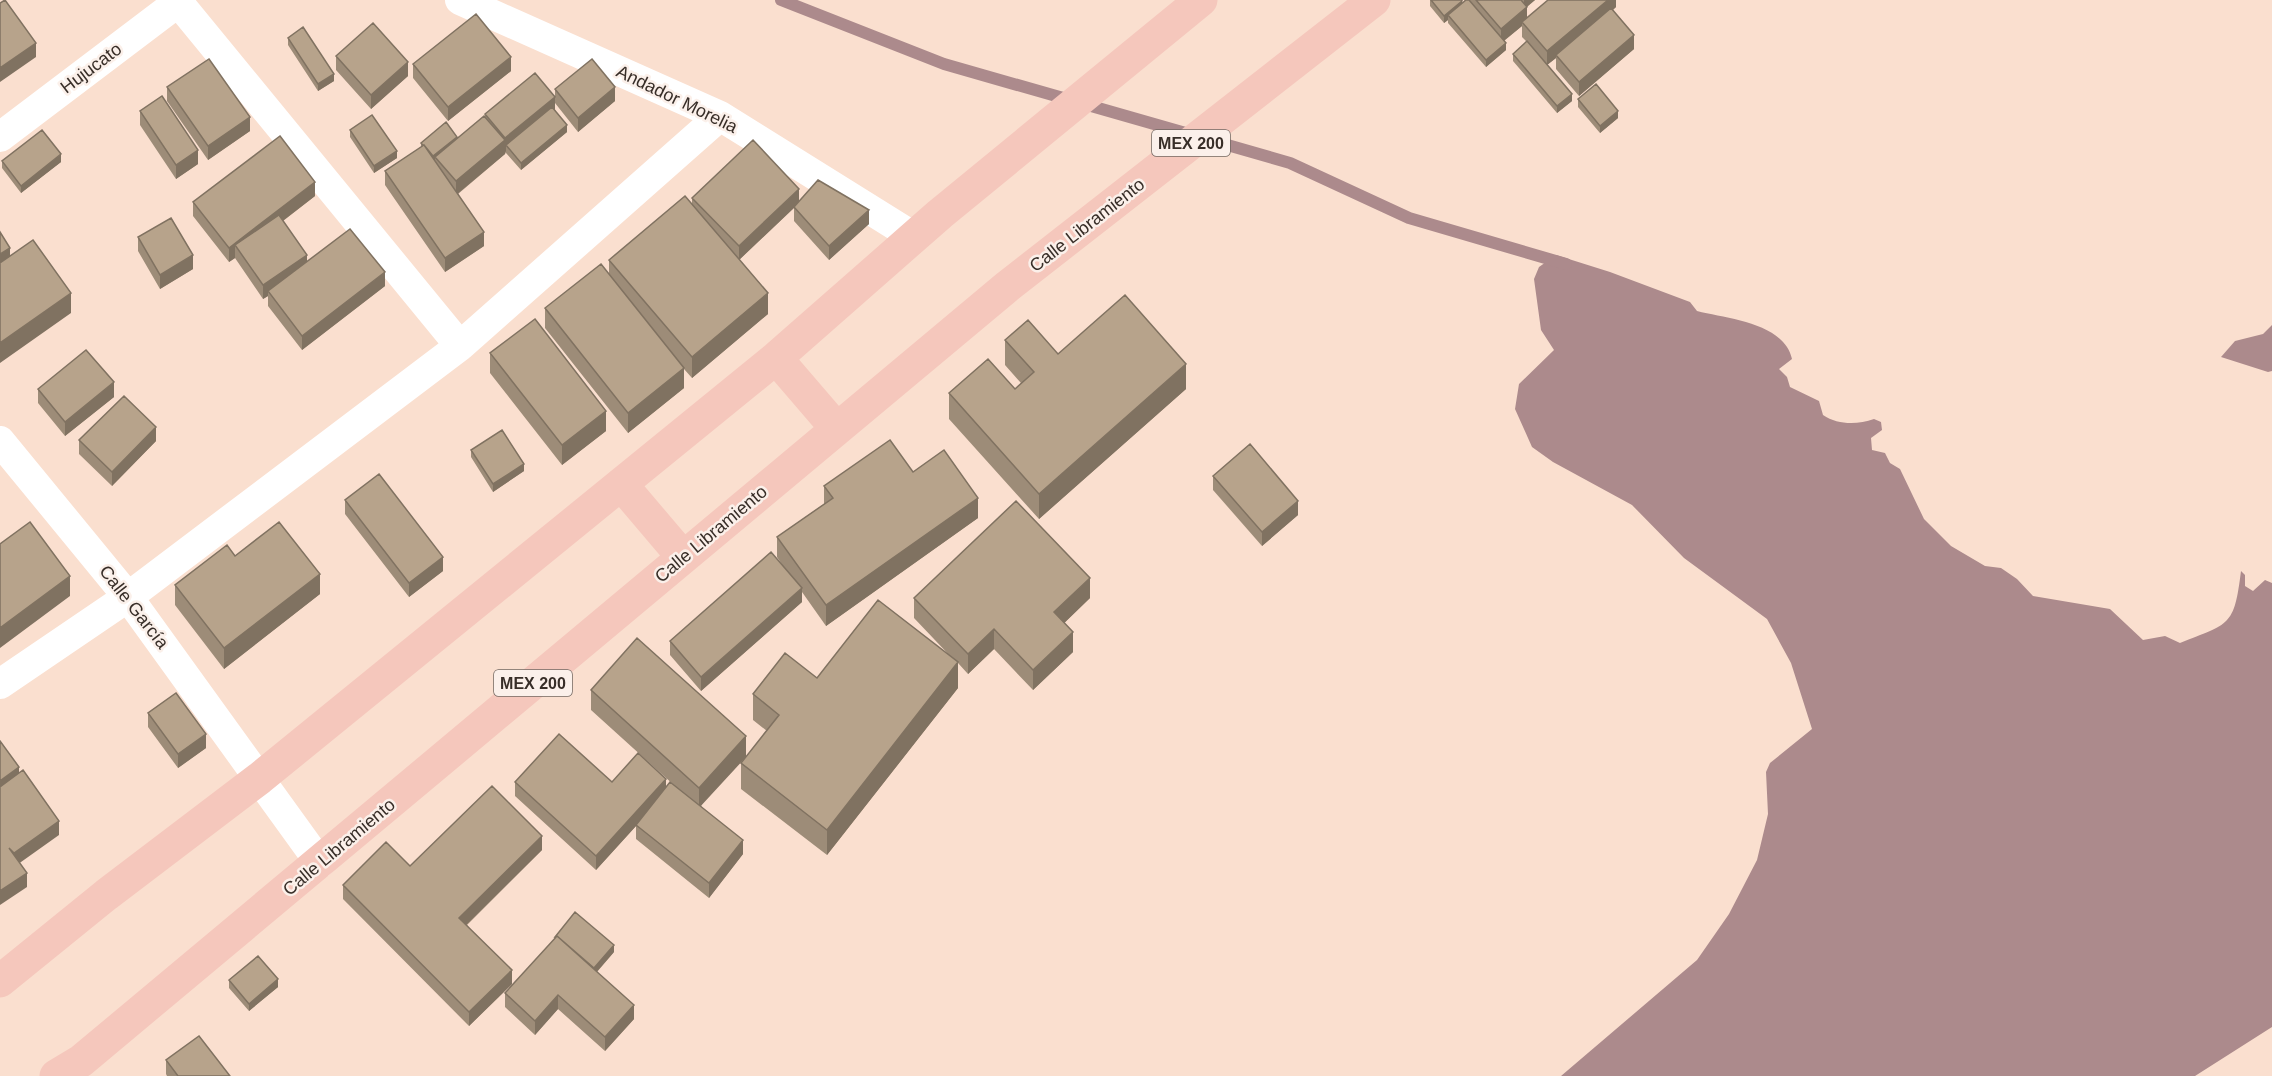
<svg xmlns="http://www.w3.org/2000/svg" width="2272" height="1076" font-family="Arial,sans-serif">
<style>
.water{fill:#ac8a8c}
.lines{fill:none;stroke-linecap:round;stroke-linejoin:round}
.stream{stroke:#ac8a8c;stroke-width:12}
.street{stroke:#fff;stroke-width:30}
.highway{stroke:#f5c7bc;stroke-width:33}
.wall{fill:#9d8c78}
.shaded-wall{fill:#807261}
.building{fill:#b7a38b;stroke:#807261;stroke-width:1.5}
.labels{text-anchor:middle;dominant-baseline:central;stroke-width:5;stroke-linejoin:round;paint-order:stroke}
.shield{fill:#fbf0ea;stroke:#726862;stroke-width:1.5}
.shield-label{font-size:16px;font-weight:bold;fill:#382e28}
.street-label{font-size:18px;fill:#382e28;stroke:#fbf0ea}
</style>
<rect width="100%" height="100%" fill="#fadfcf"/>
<path class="water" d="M1556,255L1610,272L1690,302L1697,311C1729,319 1784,323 1792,359L1779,369L1787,377L1790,387L1819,401L1823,415C1838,425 1857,425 1874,419L1881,422L1882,430L1871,438L1872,450L1885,453L1890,463L1900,469L1924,519L1951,546L1985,566L2001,568L2017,579L2033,596L2110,609L2143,640L2165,636L2180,643C2230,623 2234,627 2241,571L2245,575V586L2253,591L2265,580L2272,583V1027L2195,1076H1561L1697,960L1729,914L1757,860L1768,814L1766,772L1770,763L1812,729L1791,663L1767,619L1684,558L1632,505L1553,462L1532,447L1515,409L1519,384L1554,350L1541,330L1534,279L1539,267Z
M2272,325V371L2268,372L2221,357L2235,341L2263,334Z"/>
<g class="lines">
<path class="stream" d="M781,0L944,64L1290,163L1409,218L1566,264"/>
<path class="street" d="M460,0L720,116L914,237
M178,2L460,346
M0,137L181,0
M0,441L128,597L320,863
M0,684L128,597L460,346L720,116"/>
<path class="highway" d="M776,358L837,429
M621,484L683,557
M0,981L106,895L260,778L776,358L940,214L1201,0
M56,1076L81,1061L1008,286L1374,0"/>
</g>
<path class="wall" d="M1430,0H1462V3L1465,1L1464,0H1535L1527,7V18L1616,0V7L1613,10L1634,49L1579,96L1556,69V58L1547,65L1572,101L1557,113L1513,61V54L1527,42L1522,37V26L1504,41L1506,50L1486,67L1448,23V20L1444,23L1430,6Z
M288,38L334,81L318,91L288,45Z
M336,56L408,76L371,109L336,70Z
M413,64L511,71L448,121L413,78Z
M167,87L250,131L208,160L167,101Z
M555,89L615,101L578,132L555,103V110L567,132L521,170L506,153V151L505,154L458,194L484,246L445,272L385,185V171L421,147V143L457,138L485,117V114L555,97Z
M1578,99L1618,118L1600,133L1578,107Z
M140,111L198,164L176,179L140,125Z
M350,130L397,158L374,173L350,137Z
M2,161L61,162L21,193L2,168Z
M315,196L283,221L307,262L385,286L302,350L268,306V296L263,299L235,258L229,262L193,216V202Z
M692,198L799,201L869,224L829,260L794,221V208L739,260L768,314L692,378L684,369V388L628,433L545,328V308L609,274V260L692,204Z
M138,237L193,269L160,289L138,251Z
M1005,340L1058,354L1186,389L1039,519L949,419V393L1015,389L1021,383L1005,365Z
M490,353L606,431L562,465L490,373Z
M38,389L114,397L65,436L38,403Z
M79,440L156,441L112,486L79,454Z
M471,450L524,471L493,492L471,457Z
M913,472L978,518L826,626L802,592V602L701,691L670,655V641L785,569L777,557V537L824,504V486Z
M1213,476L1298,515L1262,546L1213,490Z
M345,500L443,571L409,597L345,514Z
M235,556L320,594L224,669L175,605V585Z
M914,598H1090L1064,623L1073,652L1033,690L994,649L968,674L958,663V688L827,855L741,789V763L767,731L753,720V694L817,678L953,659L914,618Z
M591,690L746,736L701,806L743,854L709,898L636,839V826L596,870L515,796V782H612L666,787L675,786L591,710Z
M148,713L206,748L178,768L148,727Z
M542,850L467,925L512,984L469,1026L343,899V885L410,866Z
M614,952L597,972L634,1019L605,1051L558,1009L535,1035L505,1007V993Z
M229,980L278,987L249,1011L229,988Z
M166,1060L230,1076H167L166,1074Z"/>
<path class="shaded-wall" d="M1524,0H1535L1524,9L1527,7V21L1522,22V26L1501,43V29L1524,10Z
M1608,0H1616V7L1558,57L1556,55V58L1547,65V51Z
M1462,1V8L1448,15V20L1444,23V16Z
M1634,35V49L1579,96V82Z
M36,43V57L0,82V68Z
M1506,43V50L1486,67V60Z
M511,57V71L448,121V107Z
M408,62V76L371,109V95Z
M334,74V81L318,91V84Z
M615,87V101L578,132V118Z
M1572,94V101L1557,113V106Z
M555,97V111L506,145V151L505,154L456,195V181L505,140V138Z
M1618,111V118L1600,133V126Z
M250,117V131L208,160V146Z
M567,125V132L521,170V163Z
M457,137V144L435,157V162L433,163V156Z
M198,150V164L176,179V165Z
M397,151V158L374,173V166Z
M61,154V162L21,193V186Z
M315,182V196L241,253L235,245V258L229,262V248Z
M799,189V203L739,260V246Z
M869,210V224L829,260V246Z
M484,232V246L445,272V258Z
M10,248V262L0,268V254Z
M193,255V269L160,289V275Z
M307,255V269L268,291V296L263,299V285Z
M385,272V286L302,350V336Z
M71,293V313L0,363V343Z
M768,293V314L692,378V357Z
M1186,364V389L1039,519V494Z
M684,368V388L628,433V413Z
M114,382V397L65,436V422Z
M606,411V431L562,465V445Z
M156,427V441L112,486V472Z
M524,464V471L493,492V484Z
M978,498V518L826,626V605Z
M1298,501V515L1262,546V532Z
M443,557V571L409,597V583Z
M320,574V594L224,669V648Z
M70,576V596L0,648V628Z
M1090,578V598L1054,633V612Z
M802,588V602L701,691V677Z
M994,629V649L968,674V654Z
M1073,632V652L1033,690V670Z
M958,662V688L827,855V830Z
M206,734V748L178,768V754Z
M746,736V757L699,808V788Z
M19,767V781L0,795V781Z
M666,779V793L596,870V856Z
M59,821V835L14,867V853Z
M542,836V850L459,932V918Z
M743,840V854L709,898V883Z
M27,873V887L0,905V891Z
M614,945V952L593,976V969Z
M512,970V984L469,1026V1012Z
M278,979V987L249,1011V1004Z
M558,995V1009L535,1035V1021Z
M634,1005V1019L605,1051V1037Z"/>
<path class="building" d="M5,0L36,43L0,68V3Z
M1431,0H1462V1L1444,16Z
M1466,0H1469L1506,43L1486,60L1448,15Z
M1476,0H1521L1527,7L1501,29Z
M1548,0H1608L1547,51L1522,22Z
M1611,8L1634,35L1579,82L1556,55Z
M476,14L511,57L448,107L413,64Z
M373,23L408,62L371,95L336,56Z
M303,27L334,74L318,84L288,38Z
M1527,41L1572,94L1557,106L1513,54Z
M209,59L250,117L208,146L167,87Z
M592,59L615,87L578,118L555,89Z
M535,73L555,97L505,138L485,114Z
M1596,84L1618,111L1600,126L1578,99Z
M162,96L198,150L176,165L140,111Z
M552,107L567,125L521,163L506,145Z
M372,115L397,151L374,166L350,130Z
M484,116L505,140L456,181L435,157Z
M446,122L457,137L433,156L424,145H423L421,143Z
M42,130L61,154L21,186L2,161Z
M280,136L315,182L229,248L193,202Z
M753,140L799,189L739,246L692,198Z
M424,145L484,232L445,258L385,171Z
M818,180L869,210L829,246L794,207Z
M685,196L768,293L692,357L609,260Z
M279,215L307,255L263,285L235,245Z
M171,218L193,255L160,275L138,237Z
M350,229L385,272L302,336L268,291Z
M0,232L10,248L0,254Z
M33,240L71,293L0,343V263Z
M601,264L684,368L628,413L545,308Z
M1125,295L1186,364L1039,494L949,393L988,359L1015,389L1034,372L1005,340L1028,320L1058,354Z
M535,319L606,411L562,445L490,353Z
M86,350L114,382L65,422L38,389Z
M124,396L156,427L112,472L79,440Z
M502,430L524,464L493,484L471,450Z
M890,440L913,472L944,450L978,498L826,605L777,537L833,498L824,486Z
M1250,444L1298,501L1262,532L1213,476Z
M379,474L443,557L409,583L345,500Z
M1016,501L1090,578L1054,612L1073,632L1033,670L994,629L968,654L914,598Z
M30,522L70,576L0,628V544Z
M279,522L320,574L224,648L175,585L227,545L235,556Z
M771,552L802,588L701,677L670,641Z
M878,600L958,662L827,830L741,763L779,715L753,694L785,653L817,678Z
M637,638L746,736L699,788L591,690Z
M176,693L206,734L178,754L148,713Z
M559,734L612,782L638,753L666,779L596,856L515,782Z
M0,741L19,767L0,781Z
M23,770L59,821L14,853L9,848L27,873L0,891V787Z
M670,782L743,840L709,883L636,825Z
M492,786L542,836L459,918L512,970L469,1012L343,885L386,842L410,866Z
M575,912L614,945L594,968L557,936L556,937H555Z
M557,936L634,1005L605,1037L558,995L535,1021L505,993Z
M258,956L278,979L249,1004L229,980Z
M199,1036L230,1076H178L166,1060Z"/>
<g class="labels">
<g class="shield">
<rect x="1152" y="130" width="78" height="26" rx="4.5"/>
<rect x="494" y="670" width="78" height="26" rx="4.5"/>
</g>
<g class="shield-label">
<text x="1191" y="143">MEX 200</text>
<text x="533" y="683">MEX 200</text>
</g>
<g class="street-label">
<text transform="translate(91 68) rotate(-37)">Hujucato</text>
<text transform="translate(677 99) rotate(26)">Andador Morelia</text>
<text transform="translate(1087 225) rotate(-38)">Calle Libramiento</text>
<text transform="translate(711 534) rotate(-40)">Calle Libramiento</text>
<text transform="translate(134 607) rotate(52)">Calle García</text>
<text transform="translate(339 847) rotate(-40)">Calle Libramiento</text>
</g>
</g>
</svg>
